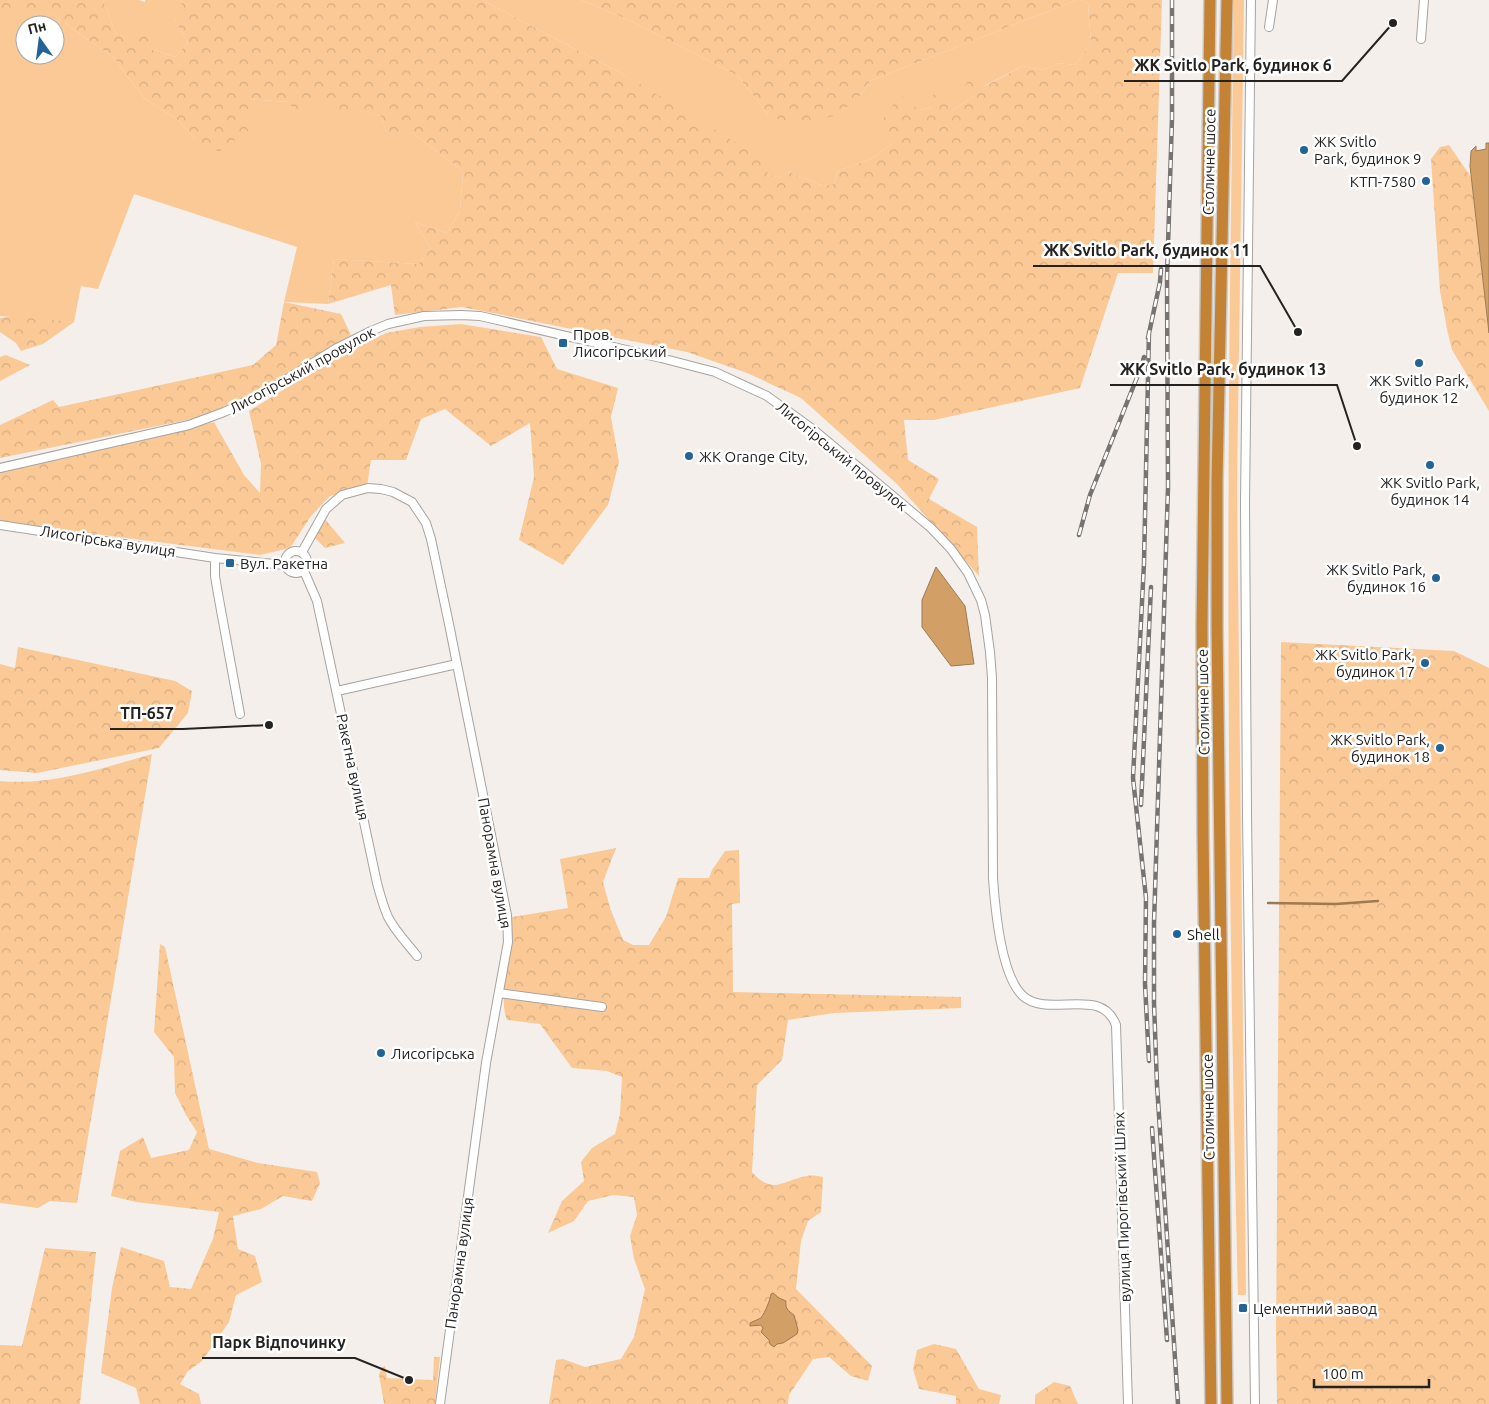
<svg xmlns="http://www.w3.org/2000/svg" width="1489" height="1404" font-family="Ubuntu,sans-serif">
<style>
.grass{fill:#fac996;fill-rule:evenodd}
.forest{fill:url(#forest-crowns)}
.water{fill:#d29f67;stroke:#9e7a52}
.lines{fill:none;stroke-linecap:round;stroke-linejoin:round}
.stream{stroke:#9e7a52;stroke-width:2.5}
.minor-casing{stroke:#a7a3a0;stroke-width:10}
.highway-casing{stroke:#cbcaca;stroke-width:14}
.minor{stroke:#fff;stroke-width:8}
.highway{stroke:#c48334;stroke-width:11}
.rail-casing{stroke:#767371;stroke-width:4.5}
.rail{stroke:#fff;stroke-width:2.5;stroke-dasharray:8;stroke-linecap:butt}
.poi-dot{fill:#226398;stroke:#fff;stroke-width:2}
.labels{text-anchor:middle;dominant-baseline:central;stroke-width:5;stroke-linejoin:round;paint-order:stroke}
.poi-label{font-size:15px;fill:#252322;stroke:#fff;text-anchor:start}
.street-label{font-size:15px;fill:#252322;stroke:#fff}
.leader{fill:none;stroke:#252322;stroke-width:2}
.callout-dot{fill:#252322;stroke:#fff;stroke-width:2}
.callout-label{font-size:16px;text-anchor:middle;font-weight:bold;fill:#252322;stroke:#fff;stroke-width:5;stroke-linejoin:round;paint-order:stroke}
</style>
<defs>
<pattern id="forest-crowns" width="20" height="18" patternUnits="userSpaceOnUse" patternTransform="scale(1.25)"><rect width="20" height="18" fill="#fac996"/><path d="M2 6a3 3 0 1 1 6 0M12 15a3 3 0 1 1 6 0" fill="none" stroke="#d6ac81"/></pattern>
</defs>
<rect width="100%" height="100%" fill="#f4efeb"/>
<path class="grass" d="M103,0H139L145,2V0H180L187,14H171L188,43L175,57L150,49L115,33Z
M482,0H581L627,19L738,76L769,116L860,96L870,81L1077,0H1081L1088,4L1091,43L1075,65L1059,63L1042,70L1023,66L984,86L976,95L952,111L932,108L919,110L895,142L871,159L838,171L834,184L823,186L789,172L780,178L768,174L625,75Z
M1234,0H1244L1237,487L1246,1295H1238C1230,995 1227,696 1229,397C1230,265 1232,132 1234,0Z
M0,14H52L114,58L144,98L179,121L195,139L249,99L288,102L317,99L381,116L386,132H411L463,171L460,211L447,233L415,222L431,249L418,264L334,259L328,304L284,302L297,247L134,194L98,289L81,286L74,322L0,316ZM25,25H55V55H25Z"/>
<path class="forest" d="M0,0H103L115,33L130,39L141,31L154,37L150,49L175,57L188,43L171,14H186L180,0H482L625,75L763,159L768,174L780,178L789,172L823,186L834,184L838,171L871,159L895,142L882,120L900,95L919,110L932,108L931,95L941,94L952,111L976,95L965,85L974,75L985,86L1023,66L1042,70L1059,63L1075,65L1091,43L1088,4L1081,0H1162L1153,273H1118L1080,388L934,420H904L908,460L939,479L929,499L977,527L979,576L898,485L801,398L747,373L687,352L462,307L395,315L391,285L328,304L334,259L418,264L431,249L415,222L447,233L460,211L463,171L411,132H386L381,116L356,110L341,122L317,99L299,115L288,102L249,99L248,131L219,152L195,139L179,121L144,98L114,58L52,14H0Z
M581,0H1077L870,81L860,96L838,115L798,125L769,116L738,76L627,19Z
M1449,145L1471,177L1489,333V411L1452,350L1447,329L1440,291L1431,159L1440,147Z
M284,302L341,314L351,335L256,394L197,418L0,458V425L53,400L59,407L253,365L276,345Z
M14,316L74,322L43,344L21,351L16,343L0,332V318Z
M461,324L541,337L557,369L618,388L611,417L619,462L608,505L563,565L519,540L534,477L530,423L491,446L445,409L421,419L406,460H371L367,486L330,496L311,516L290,548L260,555L0,522V471L214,422L244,475L260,493L261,464L249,411L335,358L386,333L420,327Z
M6,355L30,365L0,381V357Z
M325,519L345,543L325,548L314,537Z
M1281,642L1454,651L1489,668V1404H1277L1276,1337Z
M18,647L175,681L192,691L188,713L159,748L37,773L0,770V664L15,668Z
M152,754L77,1203L50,1201L38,1208L0,1203V781C52,786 102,768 152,754Z
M616,848L603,882L610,908L623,940L633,945H649L666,917L678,878H709L712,870L725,851L739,850L740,903L732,904L733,992L961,997V1008L834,1013L788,1020L782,1060L757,1085L752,1172C773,1196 783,1180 807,1176C812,1175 818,1176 823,1177L821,1212L808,1221L801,1241L796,1289L872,1366L868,1381L851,1376L829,1357L813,1359L789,1395L788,1404H549L556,1360L563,1359L585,1367L621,1359L634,1337L645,1289L634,1259L630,1236L637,1215L634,1197L613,1195L588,1201L574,1221L548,1233L562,1201L584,1181L581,1162L592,1148L615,1134L620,1114L622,1077L607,1071L572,1068L540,1024L507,1020C498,998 509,943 512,917L568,908L560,859Z
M160,944L165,947L209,1149L258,1163L317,1172L320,1183L312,1201L283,1196L261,1209L233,1216L238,1249L255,1256L262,1282L236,1295L229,1322L202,1361L188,1371L180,1384L199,1394L201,1404H140L136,1388L101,1373L112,1288L121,1247L164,1261L170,1287L191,1289L213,1239L219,1212L136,1202L111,1196L120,1151L143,1137L151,1158L189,1150L197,1132L186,1115L175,1093L174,1057L154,1032Z
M45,1248L96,1252L80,1404H0V1345L22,1346Z
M934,1344L956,1349L979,1389L1001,1395L999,1404H956V1396L919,1389L913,1369L917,1350Z
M434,1357H440L435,1404H384L379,1375L382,1367L385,1366L387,1378L433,1380Z
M1054,1382L1070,1386L1078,1404H1035V1395Z"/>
<path class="water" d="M1486,143H1489V333L1470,166L1471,151L1476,146V151L1486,149Z
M936,567L965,606L974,664L951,666L922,627V600Z
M773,1293L779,1298L786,1301C785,1308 788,1311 794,1315L798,1330L797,1334L783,1343L777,1344L774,1347L770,1344L769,1340L761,1332L763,1328L761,1325L750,1326V1323L761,1318C765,1312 770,1301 771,1294Z"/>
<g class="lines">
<path class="stream" d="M1268,903L1336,904L1378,901"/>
<defs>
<path id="minor" d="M1251,0L1245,502L1247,814L1255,1404
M1269,27L1273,0
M1421,39L1424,0
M0,468L189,425L224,412L258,397L337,348L371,331L388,324L424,316L461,315L480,316L661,358L715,372L767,396L814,430L931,528L951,549L968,573L981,600L985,615L990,652L992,678L993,878C995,907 1001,976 1023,996C1049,1019 1101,985 1116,1025L1128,1404
M0,525L215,558L285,565
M285 562a11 11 0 1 1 22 0a11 11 0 1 1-22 0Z
M302,552L326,509L342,495L368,488L381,489L393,492L412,502L426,523L431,539L449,624L507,915L508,942L486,1063L440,1404
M215,558V576L218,594L240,714
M304,571L317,601L377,883C380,894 383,906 388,917C395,931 407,943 417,956
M337,691L457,664
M499,993L602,1007"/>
<path id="highway" d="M1210,0L1202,626L1203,834L1211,1404
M1227,0L1217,483V626L1227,1404"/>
</defs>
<use href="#minor" class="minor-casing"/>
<use href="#highway" class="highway-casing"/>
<use href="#minor" class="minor"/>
<use href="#highway" class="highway"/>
<defs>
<path id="rail" d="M1172,0V118L1167,277L1168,487L1154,923V1003L1157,1085L1178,1404
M1148,338L1160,282L1161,269
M1079,535L1090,495L1142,365L1144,357
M1141,805L1151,587
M1149,1061L1145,984L1146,898L1133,778L1144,563L1149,332
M1152,1128L1167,1340"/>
</defs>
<use href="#rail" class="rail-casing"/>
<use href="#rail" class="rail"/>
</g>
<g class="poi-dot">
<circle cx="1304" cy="150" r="5"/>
<circle cx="1426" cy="181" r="5"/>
<rect x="558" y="338" width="10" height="10" rx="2.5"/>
<circle cx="1419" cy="363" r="5"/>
<circle cx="689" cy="456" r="5"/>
<circle cx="1430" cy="465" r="5"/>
<rect x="225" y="558" width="10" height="10" rx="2.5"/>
<circle cx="1436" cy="578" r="5"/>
<circle cx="1425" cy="663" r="5"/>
<circle cx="1440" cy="748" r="5"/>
<circle cx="1177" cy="934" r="5"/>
<circle cx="381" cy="1053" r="5"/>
<rect x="1238" y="1303" width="10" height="10" rx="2.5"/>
</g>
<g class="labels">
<g class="poi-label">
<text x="1314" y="141">ЖК Svitlo<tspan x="1314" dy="17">Park, будинок 9</tspan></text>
<text x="1416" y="181" text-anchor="end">КТП-7580</text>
<text x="573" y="334">Пров.<tspan x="573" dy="17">Лисогірський</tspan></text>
<text x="1419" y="380" text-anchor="middle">ЖК Svitlo Park,<tspan x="1419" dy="17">будинок 12</tspan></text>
<text x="699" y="456">ЖК Orange City,</text>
<text x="1430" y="482" text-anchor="middle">ЖК Svitlo Park,<tspan x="1430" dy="17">будинок 14</tspan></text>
<text x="240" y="563">Вул. Ракетна</text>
<text x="1426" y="569" text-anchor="end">ЖК Svitlo Park,<tspan x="1426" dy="17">будинок 16</tspan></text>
<text x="1415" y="654" text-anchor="end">ЖК Svitlo Park,<tspan x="1415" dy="17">будинок 17</tspan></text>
<text x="1430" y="739" text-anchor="end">ЖК Svitlo Park,<tspan x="1430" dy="17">будинок 18</tspan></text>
<text x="1187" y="934">Shell</text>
<text x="391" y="1053">Лисогірська</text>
<text x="1253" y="1308">Цементний завод</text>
</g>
<g class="street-label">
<text transform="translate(1209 162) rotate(-89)">Столичне шосе</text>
<text transform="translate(302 370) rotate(-29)">Лисогірський провулок</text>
<text transform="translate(842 456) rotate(39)">Лисогірський провулок</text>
<text transform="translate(108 541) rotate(9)">Лисогірська вулиця</text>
<text transform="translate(1203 702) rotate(-91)">Столичне шосе</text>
<text transform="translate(353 767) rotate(78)">Ракетна вулиця</text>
<text transform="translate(495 863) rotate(80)">Панорамна вулиця</text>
<text transform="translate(1208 1107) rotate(-91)">Столичне шосе</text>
<text transform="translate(1122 1207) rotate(-92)">вулиця Пирогівський Шлях</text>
<text transform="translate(459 1263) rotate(-82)">Панорамна вулиця</text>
</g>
</g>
<path class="leader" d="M1393 23L1342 81H1124M1298 332L1260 266H1033M1357 446L1337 385H1110M269 725L183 729H110M409 1380L355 1358H202"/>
<g class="callout-dot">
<circle cx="1393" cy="23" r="5"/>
<circle cx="1298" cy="332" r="5"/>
<circle cx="1357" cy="446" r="5"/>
<circle cx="269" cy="725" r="5"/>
<circle cx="409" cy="1380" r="5"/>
</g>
<g class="callout-label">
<text x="1233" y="71">ЖК Svitlo Park, будинок 6</text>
<text x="1147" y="256">ЖК Svitlo Park, будинок 11</text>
<text x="1223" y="375">ЖК Svitlo Park, будинок 13</text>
<text x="147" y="719">ТП-657</text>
<text x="279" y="1348">Парк Відпочинку</text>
</g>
<g transform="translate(40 40) rotate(346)"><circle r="24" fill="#ffffff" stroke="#a8a7a7"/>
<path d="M0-4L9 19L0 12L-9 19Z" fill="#226398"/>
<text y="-8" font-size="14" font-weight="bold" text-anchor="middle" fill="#252322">Пн</text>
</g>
<path d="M1314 1379v8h115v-8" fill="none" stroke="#252322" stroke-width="2.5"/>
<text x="1322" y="1379" font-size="15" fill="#252322" stroke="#ffffff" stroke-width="4" paint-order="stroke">100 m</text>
</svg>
